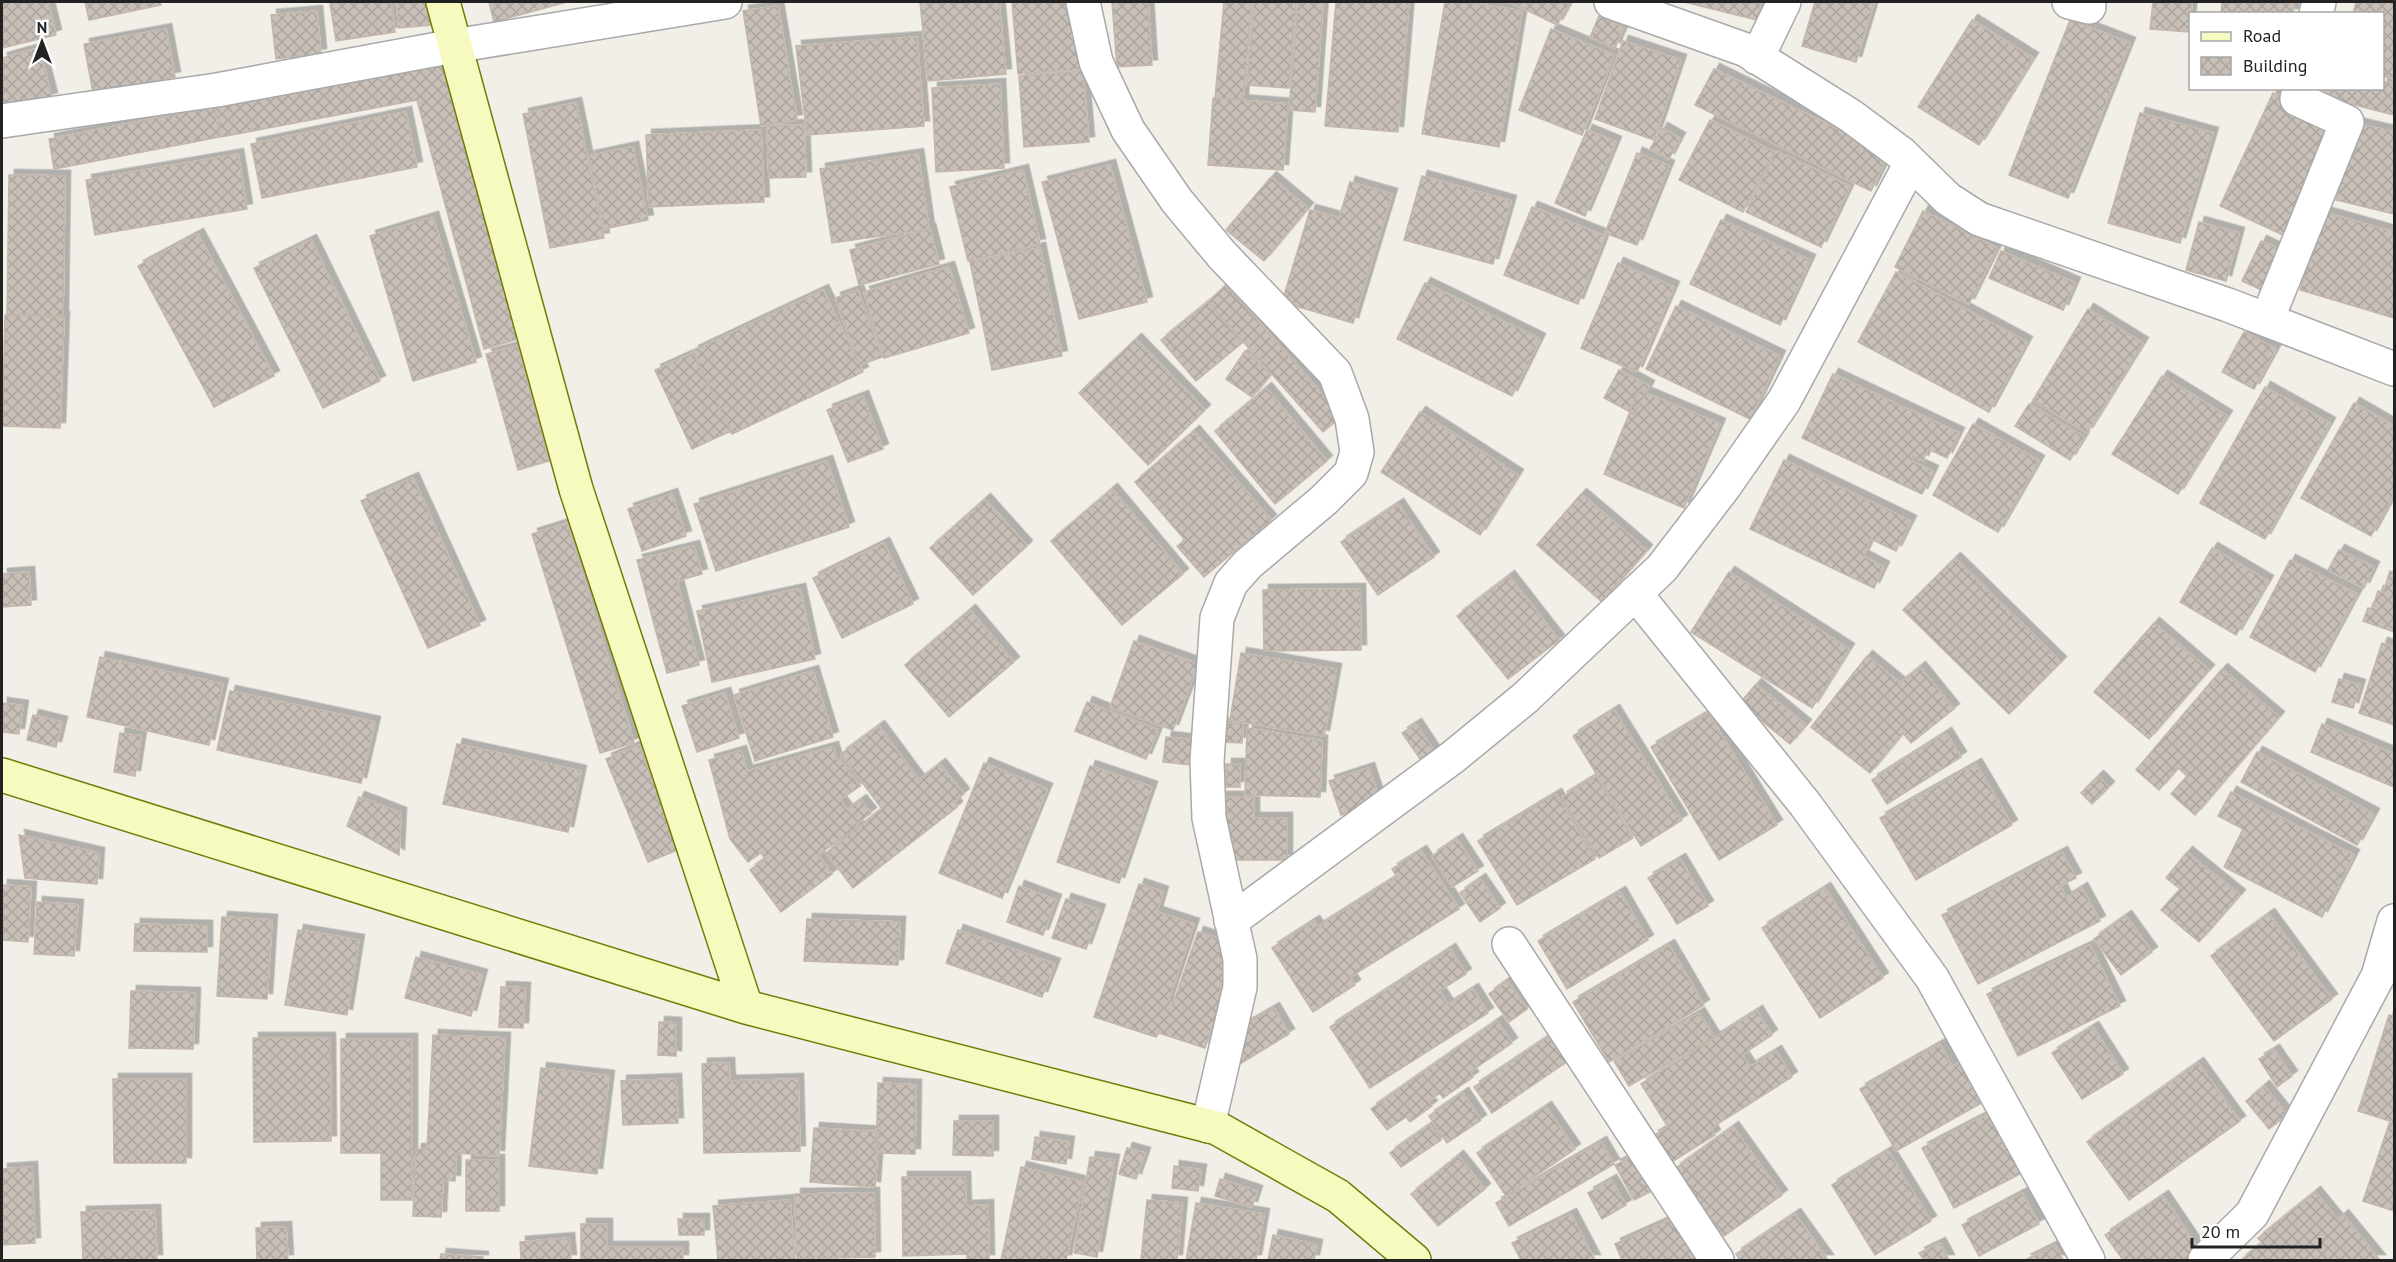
<svg xmlns="http://www.w3.org/2000/svg" width="2396" height="1262" font-family="'PT Sans',sans-serif">
<style>
.building{fill:url(#building-cross-hatch);stroke:#c4b6ab;stroke-width:1.5;filter:url(#shadow)}
.lines{fill:none;stroke-linecap:round;stroke-linejoin:round}
.street-casing{stroke:#a9a9a9;stroke-width:36}
.secondary-casing{stroke:#707d05;stroke-width:36}
.street{stroke:#fff;stroke-width:33}
.secondary{stroke:#f7fabf;stroke-width:33}
</style>
<defs>
<pattern id="building-cross-hatch" width="8" height="8" patternUnits="userSpaceOnUse" patternTransform="scale(1.5)"><rect width="8" height="8" fill="#c7bfb8"/><path d="M0 0l8 8M0 8l8-8" fill="none" stroke="#aba49e"/></pattern>
<filter id="shadow"><feDropShadow dx="5.5" dy="-5.5" stdDeviation="0" flood-color="#0004"/></filter>
</defs>
<rect width="100%" height="100%" fill="#f2efe9"/>
<path class="building" d="M2,2H48L56,35L2,48Z
M85,2H160L161,5L89,20Z
M343,2H391L395,32L336,41L330,4Z
M396,2H430L432,25L399,28Z
M489,2H567L494,22Z
M920,2H999L1006,74L928,81Z
M1012,2H1076L1082,69L1018,74Z
M1112,2H1148L1152,65L1117,67Z
M1224,2H1252L1243,99L1215,98Z
M1254,2H1296L1289,88L1247,85Z
M1298,2H1323L1315,112L1289,110Z
M1336,2H1409L1398,132L1325,126Z
M1445,2H1466L1522,11L1499,147L1422,134Z
M1510,2H1570L1557,25Z
M1684,2H1761L1757,20Z
M1815,2H1874L1856,62L1802,46Z
M2153,2H2192L2189,32L2150,29Z
M2222,2H2294L2293,14H2221Z
M2356,2H2394V79L2382,76V14H2353Z
M778,6L797,120L761,126L743,11Z
M317,11L321,54L276,59L271,15Z
M1599,16L1624,27L1615,48L1590,37Z
M1972,20L2033,58L1979,145L1918,107Z
M2070,20L2130,43L2068,198L2009,175Z
M166,29L175,77L93,93L84,44Z
M1551,29L1614,55L1582,135L1519,110Z
M917,37L924,126L807,135L796,46Z
M1623,41L1681,60L1654,140L1595,119Z
M39,48L52,98L2,111V58Z
M443,64L518,339L484,349L417,100L221,137L215,107Z
M1714,69L1889,154L1871,191L1695,105Z
M1083,71L1089,142L1024,147L1019,76Z
M2382,81L2394,84V115L2323,97L2325,88H2382Z
M1000,84L1004,168L936,172L932,88Z
M2273,93L2338,123L2285,236L2220,206Z
M1213,98L1288,104L1283,170L1208,165Z
M576,103L604,238L550,248L523,114Z
M214,107L220,137L54,169L49,139Z
M406,112L417,167L262,198L251,144Z
M2140,113L2213,133L2180,243L2108,223Z
M1710,120L1774,152L1743,212L1679,180Z
M2355,123L2394,132V214L2336,200Z
M804,125L806,177L769,178L767,126Z
M1662,128L1680,138L1669,159L1650,149Z
M761,130L764,202L649,207L646,135Z
M1587,130L1616,142L1585,216L1555,203Z
M633,147L648,220L604,229L589,156Z
M1776,151L1850,186L1821,247L1746,212Z
M1637,153L1669,166L1637,245L1605,233Z
M238,154L247,209L95,235L86,180Z
M918,154L929,229L832,243L820,169Z
M1110,165L1147,302L1079,319L1042,182Z
M1023,170L1040,244L968,261L950,187Z
M9,175L65,176L63,316L7,314Z
M1422,176L1511,201L1493,264L1404,240Z
M1271,177L1308,208L1264,261L1226,230Z
M1350,182L1392,194L1353,323L1282,302L1310,210L1339,218Z
M1532,207L1605,236L1578,304L1504,275Z
M1923,211L1997,248L1969,304L1895,267Z
M2323,212L2394,232V318L2300,290Z
M433,217L476,362L413,381L370,236Z
M1721,220L1810,260L1780,325L1690,284Z
M2199,222L2239,233L2226,281L2186,270Z
M930,229L939,264L859,285L850,250Z
M198,234L274,376L214,407L138,266Z
M311,240L380,381L323,408L254,268Z
M2261,241L2291,255L2272,295L2242,281Z
M1040,248L1062,356L992,370L970,262Z
M2001,251L2075,283L2063,310L1989,278Z
M1618,263L1674,287L1637,372L1581,348Z
M949,267L969,333L884,358L864,292Z
M1896,272L2027,342L1989,412L1858,342Z
M1425,283L1540,339L1512,396L1397,339Z
M1226,285L1342,416L1323,432L1208,302Z
M823,290L863,372L732,434L693,351Z
M858,290L882,357L860,365L835,298Z
M1208,302L1242,343L1196,381L1161,340Z
M1676,306L1780,356L1750,419L1646,369Z
M2088,309L2143,343L2087,433L2033,400Z
M5,315L64,317L60,428L2,426Z
M2244,332L2276,349L2254,389L2222,372Z
M1136,339L1205,410L1148,465L1079,393Z
M518,346L549,461L518,470L486,354Z
M1245,351L1271,374L1252,397L1226,379Z
M693,353L731,431L692,449L655,370Z
M1619,370L1649,386L1634,414L1604,398Z
M1833,374L1959,433L1947,458L1928,449L1923,461L1913,456L1911,461L1933,471L1922,494L1802,438Z
M2162,376L2227,416L2178,494L2112,454Z
M2265,387L2330,423L2265,539L2200,503Z
M1266,388L1327,461L1275,504L1215,431Z
M1639,390L1720,424L1684,508L1604,474Z
M863,396L883,449L848,462L827,410Z
M2354,403L2394,426V494L2371,536L2301,498Z
M2029,404L2084,437L2070,460L2015,426Z
M1420,412L1518,475L1480,535L1381,472Z
M1973,424L2039,461L1998,532L1933,495Z
M1194,431L1271,520L1204,577L1177,546L1185,540L1135,482Z
M1784,460L1911,521L1896,551L1871,539L1863,556L1884,567L1874,588L1750,529Z
M827,461L849,527L716,571L694,504Z
M413,478L480,625L428,648L361,501Z
M1112,489L1183,574L1122,625L1051,541Z
M672,494L686,536L642,551L628,509Z
M1581,494L1647,550L1602,602L1537,545Z
M985,499L1027,546L973,595L930,548Z
M1398,504L1434,557L1378,595L1341,542Z
M567,523L634,743L600,753L532,534Z
M884,543L913,604L842,638L813,578Z
M694,546L702,574L677,581L699,665L667,673L637,560Z
M2212,548L2268,581L2236,635L2180,602Z
M2339,550L2374,567L2364,588L2328,570Z
M1955,558L2061,662L2009,714L1903,610Z
M2290,560L2357,594L2315,672L2250,637Z
M2394,569V632L2363,621L2368,608L2372,609L2378,591L2383,593L2390,571L2393,573Z
M29,572L31,605L2,607V574Z
M1729,572L1849,649L1812,708L1691,632Z
M1509,576L1559,640L1508,679L1457,616Z
M800,589L815,659L712,682L697,611Z
M1360,589L1361,650L1264,651L1263,590Z
M970,610L1014,662L949,717L905,665Z
M2154,623L2209,670L2149,739L2094,692Z
M1134,641L1198,664L1173,730L1110,707Z
M2382,643L2394,647V725L2359,713Z
M1241,653L1336,669L1324,736L1230,720Z
M1867,656L1900,683L1920,667L1954,709L1911,743L1903,733L1870,773L1811,727Z
M100,657L223,684L209,745L87,717Z
M2222,669L2279,717L2195,815L2171,794L2187,776L2178,768L2159,790L2136,770Z
M813,671L833,737L755,761L734,695Z
M2339,679L2360,685L2353,708L2332,702Z
M1756,684L1806,725L1790,744L1740,703Z
M230,691L375,722L361,783L217,750Z
M725,693L739,738L697,752L682,706Z
M1087,702L1158,730L1146,759L1075,731Z
M2,703L23,706L19,734L2,732Z
M1614,710L1682,820L1641,846L1573,736Z
M1708,713L1777,825L1719,860L1651,747Z
M33,715L62,722L56,747L27,740Z
M1222,723H1243L1242,743L1222,742Z
M1416,724L1438,757L1425,766L1402,733Z
M2322,724L2394,754V787L2311,752Z
M879,726L919,780L940,764L964,794L954,802L957,807L853,888L826,853L882,809L841,754Z
M1247,728L1322,741L1320,797L1245,795Z
M120,733L141,736L135,776L114,772Z
M1946,733L1961,757L1887,804L1872,780Z
M1166,737L1194,740L1191,765L1163,762Z
M457,744L581,771L568,832L443,804Z
M639,745L680,849L648,862L606,759Z
M833,747L837,761L840,759L860,786L840,800L847,810L861,800L871,813L856,824L858,827L818,855L832,874L781,912L750,870L765,859L761,853L748,862L730,839L709,760L741,751L747,771Z
M2257,752L2374,814L2357,845L2241,782Z
M984,763L1047,789L1002,898L939,873Z
M1226,764H1240V787H1226Z
M1976,764L2012,825L1916,880L1880,818Z
M1090,766L1152,787L1119,883L1057,862Z
M1369,768L1380,802L1341,815L1329,781Z
M1596,776L1633,838L1599,858L1562,797Z
M2098,776L2109,787L2092,804L2081,793Z
M2231,792L2354,855L2322,917L2224,867L2243,829L2218,816Z
M1556,794L1595,859L1517,905L1478,841Z
M359,797L401,813L399,855L347,826Z
M1214,797H1254V818H1287V860H1226Z
M19,835L99,853L97,884L25,878Z
M1457,839L1478,871L1452,887L1432,856Z
M1421,851L1459,909L1350,977L1355,985L1313,1012L1272,948L1314,921L1318,927L1397,877L1392,869Z
M2062,852L2076,878L2060,886L2066,898L2082,888L2100,921L1978,984L1942,915Z
M2187,852L2240,895L2199,942L2161,910L2180,889L2166,878Z
M1680,859L1708,906L1677,924L1648,878Z
M1480,879L1500,908L1480,922L1460,893Z
M1139,884L1163,892L1157,912L1194,924L1168,1002L1173,1004L1198,932L1233,943L1218,997L1222,998L1205,1048L1159,1033L1156,1037L1094,1017Z
M2,885L31,887L28,942L2,940Z
M1019,886L1056,900L1043,935L1007,922Z
M1825,888L1883,978L1820,1018L1762,928Z
M1620,892L1648,940L1567,989L1538,941Z
M1066,899L1100,910L1086,949L1052,938Z
M37,902L78,905L74,956L34,954Z
M2269,914L2332,999L2274,1041L2211,956Z
M2126,916L2152,952L2121,975L2094,939Z
M222,917L272,920L267,999L217,996Z
M807,919L900,922L898,965L804,961Z
M135,924L207,926V952L134,951Z
M298,930L359,940L347,1015L285,1005Z
M958,930L1055,964L1042,997L946,963Z
M1669,945L1704,1005L1609,1062L1573,1002Z
M2090,945L2120,1006L2018,1056L1987,994Z
M1450,949L1466,974L1439,991L1448,1005L1473,989L1488,1013L1370,1088L1330,1027Z
M416,957L482,975L471,1016L405,998Z
M1507,981L1527,1009L1509,1022L1489,994Z
M501,987L525,988L523,1028L499,1027Z
M131,991L195,993L193,1049L129,1048Z
M1274,1008L1289,1034L1240,1064L1231,1048L1236,1030Z
M1757,1011L1772,1035L1742,1055L1750,1067L1776,1051L1792,1077L1711,1128L1715,1135L1670,1163L1653,1136L1668,1127L1641,1084Z
M1699,1013L1714,1037L1629,1086L1614,1061Z
M2389,1015L2394,1016V1211L2363,1201L2390,1121L2358,1111Z
M1497,1021L1512,1043L1470,1072L1473,1077L1443,1098L1440,1093L1428,1102L1432,1106L1410,1122L1406,1117L1387,1130L1371,1109Z
M659,1022L676,1023V1056L658,1055Z
M2093,1027L2123,1074L2082,1099L2052,1053Z
M1553,1034L1571,1059L1492,1113L1474,1087Z
M433,1035L505,1038L499,1156L456,1153L455,1181L443,1180L441,1217L413,1216L416,1149H427Z
M253,1038H330L331,1141L254,1142Z
M341,1039H412V1200H381V1153H341Z
M1940,1044L1952,1067L1964,1059L1987,1100L1896,1151L1860,1089Z
M2274,1050L2292,1076L2277,1087L2259,1059Z
M729,1063L730,1081L798,1079L800,1151L704,1153L702,1064Z
M2198,1063L2240,1121L2129,1200L2087,1142Z
M541,1068L609,1076L597,1174L529,1166Z
M113,1079H186V1163H114Z
M676,1079L678,1123L623,1125L621,1081Z
M878,1083L916,1085L915,1154L876,1153Z
M2264,1086L2287,1115L2269,1129L2246,1101Z
M1463,1093L1481,1120L1447,1143L1429,1116Z
M1546,1107L1575,1149L1506,1196L1477,1153Z
M1997,1109L2028,1170L1954,1208L1922,1148Z
M954,1121H993V1156L953,1155Z
M1430,1125L1441,1140L1401,1167L1390,1153Z
M1733,1127L1782,1195L1724,1236L1675,1169Z
M814,1128L879,1132L875,1187L810,1182Z
M1035,1137L1069,1142L1066,1164L1032,1159Z
M1601,1142L1614,1164L1509,1226L1496,1203Z
M1127,1148L1145,1153L1136,1179L1119,1174Z
M1888,1151L1931,1221L1875,1255L1832,1185Z
M1635,1155L1654,1190L1634,1200L1615,1165Z
M1458,1156L1485,1189L1438,1226L1411,1194Z
M1090,1157L1114,1160L1097,1257L1074,1253Z
M466,1160H499V1211H466Z
M1174,1166L1201,1170L1198,1191L1172,1188Z
M32,1167L35,1243L2,1245V1169Z
M1021,1167L1083,1182L1066,1260H1001Z
M902,1177H965L966,1206L988,1205L989,1260H967V1254L903,1256Z
M1220,1179L1257,1191L1252,1207L1215,1196Z
M1611,1180L1626,1205L1602,1219L1588,1193Z
M2315,1192L2338,1220L2343,1215L2380,1260H2241L2262,1243L2258,1238Z
M874,1193L875,1257L797,1259L795,1194Z
M2022,1193L2039,1224L1979,1256L1962,1225Z
M2163,1196L2201,1252L2189,1260H2123L2105,1235Z
M790,1200L795,1260H718L713,1206Z
M1147,1200L1182,1203L1177,1260H1141Z
M1196,1203L1264,1214L1256,1260H1186Z
M155,1210L157,1260H83L81,1212Z
M1571,1214L1595,1260H1521L1512,1243Z
M1682,1214L1702,1260H1622L1615,1244Z
M1795,1214L1828,1260H1740L1736,1254Z
M678,1219H704V1235H679Z
M581,1224H607V1247H683V1260H581Z
M286,1227L288,1260H257L256,1228Z
M1273,1235L1317,1245L1314,1260H1268Z
M569,1238L571,1260H521L520,1242Z
M1940,1243L1949,1260H1924L1919,1253Z
M2055,1245L2063,1260H2025Z
M441,1254L483,1257V1260H440Z"/>
<g class="lines">
<defs>
<path id="street" d="M1083,2L1096,62L1128,130L1177,201L1222,255L1335,373L1352,419L1357,452L1351,473L1324,500L1248,564L1231,583L1217,618L1207,761L1209,818L1240,959V987L1208,1126
M1611,2L1746,50L1851,116L1902,154L1948,199L1979,219L2228,305L2394,369
M2069,2L2089,7
M2316,14L2319,2
M1757,58L1784,2
M2,121L217,90L454,46L725,2
M2267,320L2347,122L2297,99L2299,88
M1635,593L1805,804L1932,978L2088,1260
M1231,921L1453,757L1525,698L1662,568L1724,487L1784,401L1911,163
M1509,944L1717,1260
M2205,1260L2252,1214L2378,976L2394,921"/>
<path id="secondary" d="M443,2L576,489L746,1007
M2,775L746,1007L1217,1128L1338,1196L1414,1260"/>
</defs>
<use href="#street" class="street-casing"/>
<use href="#secondary" class="secondary-casing"/>
<use href="#street" class="street"/>
<use href="#secondary" class="secondary"/>
</g>
<rect width="2396" height="1262" fill="none" stroke="#222222" stroke-width="6"/>
<rect x="2189" y="12" width="195" height="78" fill="#ffffff" stroke="#a7a7a7" stroke-width="1.5"/>
<rect x="2201" y="32" width="30" height="9" fill="#f7fabf" stroke="#a7a7a7" stroke-width="1.5"/>
<text x="2243" y="42" font-size="18" fill="#222222">Road</text>
<rect x="2201" y="57" width="30" height="18" fill="url(#building-cross-hatch)" stroke="#a7a7a7" stroke-width="1.5"/>
<text x="2243" y="72" font-size="18" fill="#222222">Building</text>
<g transform="translate(42 42)" stroke="#ffffff" stroke-width="4.5" paint-order="stroke">
<path d="M0-4.5L10 22L0 15L-10 22Z" fill="#222222"/>
<text y="-9" font-size="16" font-weight="bold" text-anchor="middle" fill="#222222">N</text>
</g>
<path d="M2192 1238v9h128v-9" fill="none" stroke="#222222" stroke-width="3"/>
<text x="2201" y="1238" font-size="18" fill="#222222" stroke="#ffffff" stroke-width="4.5" paint-order="stroke">20 m</text>
</svg>
